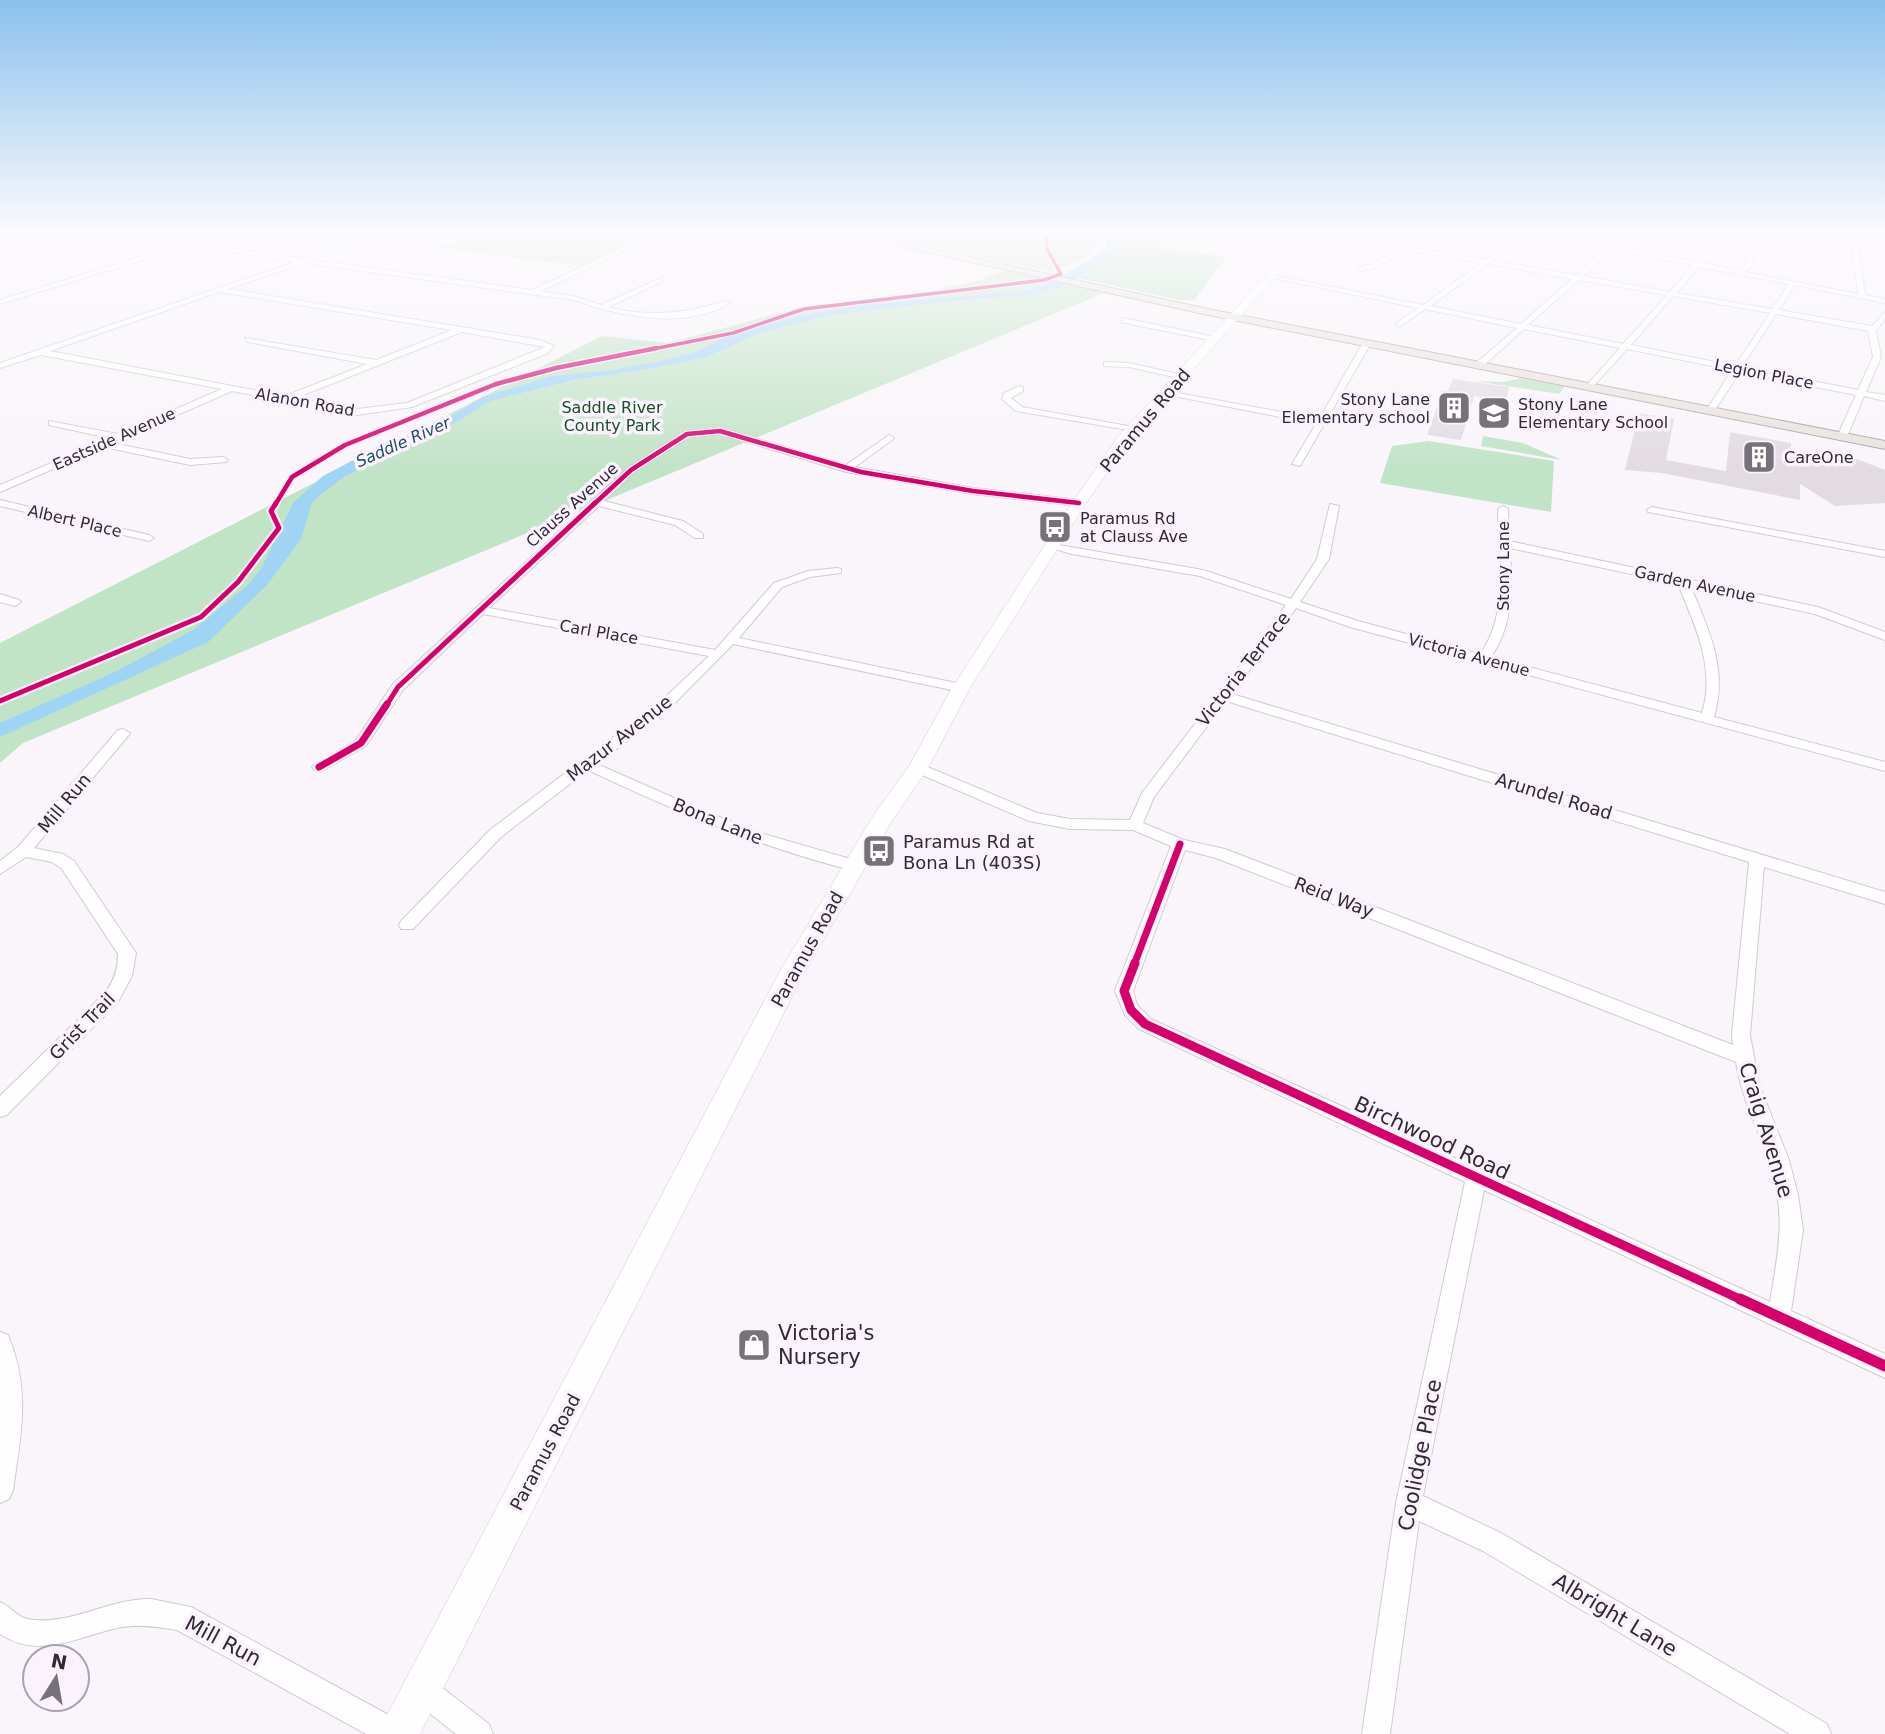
<svg xmlns="http://www.w3.org/2000/svg" width="1885" height="1734" font-family="'DejaVu Sans',sans-serif">
<style>
.green{fill:#c1e3c6}
.forest{fill:#b6e0bd}
.water{fill:#9fd4f5}
.building{fill:#e2dce2}
.lines{fill:none;stroke-linecap:round;stroke-linejoin:round}
.minor-casing{stroke:#d0cbd2;stroke-width:2}
.secondary-casing{stroke:#d0cbd2;stroke-width:1}
.primary-casing{stroke:#aea49f;stroke-width:2}
.minor{fill:#fefefe;fill-rule:evenodd}
.secondary{fill:#fefefe;fill-rule:evenodd}
.primary{fill:#e9e3df;fill-rule:evenodd}
.cycleway-far5-casing{stroke:#faf2fd;stroke-width:5}
.cycleway-far4-casing{stroke:#faf2fd;stroke-width:7}
.cycleway-far3-casing{stroke:#faf2fd;stroke-width:9}
.cycleway-far2-casing{stroke:#faf2fd;stroke-width:11}
.cycleway-far1-casing{stroke:#faf2fd;stroke-width:13}
.cycleway-casing{stroke:#faf2fd;stroke-width:16}
.cycleway-far5{stroke:#d6006c;stroke-width:3.5}
.cycleway-far4{stroke:#d6006c;stroke-width:4.5}
.cycleway-far3{stroke:#d6006c;stroke-width:5}
.cycleway-far2{stroke:#d6006c;stroke-width:7}
.cycleway-far1{stroke:#d6006c;stroke-width:9}
.cycleway{stroke:#d6006c;stroke-width:11}
.labels{text-anchor:middle;dominant-baseline:central;stroke-width:7;stroke-linejoin:round;paint-order:stroke}
.far-street-label{font-size:16px;fill:#312a34;stroke:#faf2fd}
.far-poi-label{font-size:16px;fill:#312a34;stroke:#faf2fd;text-anchor:start}
.far-park-label{font-size:16px;fill:#175025;stroke:#faf2fd}
.far-water-label{font-size:16px;font-style:italic;fill:#244d65;stroke:#faf2fd}
.street-label{font-size:18px;fill:#312a34;stroke:#faf2fd}
.poi-label{font-size:18px;fill:#312a34;stroke:#faf2fd;text-anchor:start}
.near-street-label{font-size:21px;fill:#312a34;stroke:#faf2fd}
.near-poi-label{font-size:21px;fill:#312a34;stroke:#faf2fd;text-anchor:start}
</style>
<rect width="100%" height="100%" fill="#f9f5fa"/>
<path class="green" d="M317,229H386L341,244L292,237Z
M509,229H622L609,234L638,241L583,266L438,248L480,232L497,233Z
M848,229H1113L1084,258L1052,272Z
M1011,268L1111,290L23,743L0,763V643L602,336L668,343L795,309L910,295L974,282Z
M1522,378L1565,386L1559,394L1475,381L1504,382Z
M1483,436L1523,443L1562,460L1481,446Z
M1429,441L1554,461L1551,512L1380,483L1392,446Z"/>
<path class="forest" d="M1125,229H1163L1160,248L1227,257L1194,300H1179L1078,278L1121,250V232Z"/>
<path class="water" d="M1108,229H1125L1121,232L1124,242L1121,250L1066,285L1037,294L951,301L830,315L763,332L706,357L654,368L573,380L490,401L435,435L345,476L320,495L312,503L301,539L267,585L208,642L0,737V723L117,671L193,630L248,585L261,569L293,503L323,476L359,457L423,434L482,397L552,376L614,370L661,361L698,351L716,341L757,327L813,313L866,305L1025,291L1051,283L1105,250Z"/>
<path class="building" d="M1453,379L1509,387L1506,401L1474,396L1461,440L1427,435L1443,391H1448Z
M1639,413L1674,419L1666,460L1726,471L1730,432L1791,443V458L1829,448L1885,470V503L1835,506L1800,484V500L1662,473L1625,470Z"/>
<g class="lines">
<defs>
<path id="minor" d="M95,229C126,228 157,240 188,241C205,242 223,229 241,229L199,243L303,259L389,229H398L312,260L532,290L641,239L673,229H682L645,241L541,291L573,296L601,305L663,277L665,280L608,307C649,318 686,313 726,301L730,303C684,331 620,316 573,300L304,263L228,289L540,340L554,346L548,353L412,407L357,415L232,391L113,443L190,459L223,457L228,460L226,462L190,465L104,447L0,492V485L109,438L49,425V421L118,434L222,389L41,355L0,368V363L295,262L191,245L0,304V300L182,244L101,231L0,259V255ZM219,292L452,330L376,360L245,338L248,342L367,364L285,396L50,351ZM462,332L545,347L407,403L357,409L296,398Z
M1295,229H1308L1404,245L1430,230L1432,233L1411,247L1486,260L1524,232L1514,229H1530L1739,270L1747,263L1744,249L1646,229H1658L1748,246L1752,251L1753,264L1745,272L1858,294L1851,240L1784,229L1851,237L1850,229H1856L1865,295L1885,299V303L1795,285L1779,310L1872,326L1885,312V319L1876,331L1881,357L1866,392L1885,395V401L1864,396L1847,437L1842,440L1837,437L1856,395L1740,372L1713,413L1710,414L1706,411L1732,370L1627,349L1590,390L1586,387L1587,385L1620,348L1524,329L1482,367H1476V363L1517,328L1425,309L1399,327L1396,323L1418,308L1269,277L1272,275L1423,305L1481,263L1406,250L1377,267L1360,271L1358,268L1373,264L1399,248ZM1531,234L1607,248L1576,275L1493,261ZM1613,250L1693,265L1670,292L1583,276ZM1488,264L1572,279L1521,324L1430,306ZM1699,267L1789,284L1772,309L1677,293ZM1579,280L1667,295L1623,344L1528,325ZM1673,296L1770,313L1735,366L1631,345ZM1776,314L1868,331L1873,357L1858,390L1742,367Z
M1123,318L1215,337L1219,339L1215,341L1120,322Z
M1367,341L1371,343L1300,466L1292,464L1316,424L1163,394L1167,391L1319,419L1363,343Z
M1107,362L1129,363L1187,376L1183,379L1129,367L1104,366V362Z
M1020,386L1023,387V391L1011,398L1022,407L1139,428L1134,431L1016,411L1002,399L1004,393Z
M720,428L846,465L889,435L894,438L892,440L855,467L973,488L1079,500L1084,503L1079,506L973,494L846,472L720,434L689,437L634,472L604,501L683,521L703,534V538H695L675,525L599,506L489,608L715,650L774,583L808,571L837,568L841,569V573L810,577L782,587L739,638L961,684L968,688L961,692L733,644L671,707L597,764L690,805L757,832L861,862L863,866L861,870L855,871C762,848 675,811 588,770L501,837L413,929H401L399,925L401,921L491,829L661,701L709,656L483,614L403,690L366,746L324,770H314L312,767L356,740L393,684L628,468L684,432Z
M0,500L149,535L154,538L149,541L0,506Z
M1330,504L1339,506L1329,559L1300,602L1358,621L1480,654C1510,613 1498,555 1498,509L1503,506L1508,509L1509,541L1818,607L1885,632V640L1815,614L1691,587C1709,630 1728,670 1714,717L1885,762V771L1350,627L1296,608L1232,694L1885,892V904L1764,867L1750,1035L1759,1084L1789,1160L1798,1195L1803,1230L1791,1311L1885,1354V1378L1484,1190L1423,1496L1501,1533L1827,1724L1831,1734H1790L1483,1551L1419,1521L1390,1734H1362L1396,1503L1465,1182L1139,1029L1125,1015L1115,991L1171,846L1133,830L1070,829L1029,821L913,771L911,768L918,764L923,765L1037,813L1070,819L1130,820L1142,793L1286,605L1200,576L1072,554L1048,547L1053,544L1203,570L1291,599L1317,559ZM1510,548L1678,584C1695,626 1716,668 1702,713L1491,657C1514,624 1512,587 1510,548ZM1226,701L1749,862L1732,1035L1733,1045L1225,849L1184,840L1143,823L1154,797ZM1185,850L1216,858L1736,1062C1741,1096 1757,1126 1768,1158C1787,1213 1779,1247 1770,1302L1151,1019L1137,1005L1133,991Z
M1652,507L1885,551V557L1648,512L1647,510Z
M0,594L19,600L21,602L15,606L0,602Z
M123,729L130,733L128,736L34,848L63,854L74,861L136,953L132,976L118,1002L7,1115L0,1117V1096L106,992C114,980 118,969 118,954L62,869L52,862L26,857L0,874V861L18,847L118,730Z
M0,1332L8,1335C31,1390 21,1434 13,1490L9,1499L0,1503Z
M151,1599L191,1607L405,1724L409,1734H366L177,1630C160,1627 140,1624 122,1627C80,1635 41,1661 0,1634V1602C10,1606 17,1617 27,1619C69,1627 109,1598 151,1599Z
M421,1675L431,1679L489,1724L493,1734H456L411,1699L407,1689L411,1679Z"/>
<path id="secondary" d="M1309,229H1318L1127,444L1086,503L970,688L928,768L890,824L800,981L420,1734H377L780,971L873,816L909,766L952,688L1072,503L1117,438Z"/>
<path id="primary" d="M823,229H841L1208,309L1885,441V449L1208,315Z"/>
</defs>
<use href="#minor" class="minor-casing"/>
<use href="#secondary" class="secondary-casing"/>
<use href="#primary" class="primary-casing"/>
<use href="#minor" class="minor"/>
<use href="#secondary" class="secondary"/>
<use href="#primary" class="primary"/>
<defs>
<path id="cycleway-far5" d="M648,350L733,333L804,309L1044,280L1061,274L1047,249L1046,238"/>
<path id="cycleway-far4" d="M275,505L292,477L345,445L496,384L556,368L657,348
M593,505L631,470L687,434L720,431L861,472L973,491L1079,503"/>
<path id="cycleway-far3" d="M0,701L201,617L238,582L279,528L271,511L276,503
M386,706L398,687L595,503"/>
<path id="cycleway-far2" d="M319,767L361,743L387,704
M1134,965L1180,844"/>
<path id="cycleway-far1" d="M1135,963L1124,991L1131,1010L1145,1024L1744,1301"/>
<path id="cycleway" d="M1740,1299L1885,1366"/>
</defs>
<use href="#cycleway-far5" class="cycleway-far5-casing"/>
<use href="#cycleway-far4" class="cycleway-far4-casing"/>
<use href="#cycleway-far3" class="cycleway-far3-casing"/>
<use href="#cycleway-far2" class="cycleway-far2-casing"/>
<use href="#cycleway-far1" class="cycleway-far1-casing"/>
<use href="#cycleway" class="cycleway-casing"/>
<use href="#cycleway-far5" class="cycleway-far5"/>
<use href="#cycleway-far4" class="cycleway-far4"/>
<use href="#cycleway-far3" class="cycleway-far3"/>
<use href="#cycleway-far2" class="cycleway-far2"/>
<use href="#cycleway-far1" class="cycleway-far1"/>
<use href="#cycleway" class="cycleway"/>
</g>
<linearGradient id="sky" x2="0" y2="1"><stop stop-color="#8bc1ed"/><stop offset="0.49" stop-color="#fcfafd"/><stop offset="1" stop-color="#fcfafd" stop-opacity="0"/></linearGradient>
<rect width="1885" height="472" fill="url(#sky)"/>
<defs>
<symbol id="building-square" viewBox="-11 -11 22 22"><rect x="-9" y="-9" width="18" height="18" rx="4" fill="#777179" stroke="#faf2fd"/><path d="M-4-6H4V6H1V3H-1V6H-4ZM-2.5-4.3h1.7v1.8h-1.7ZM.8-4.3h1.7v1.8H.8ZM-2.5-1h1.7V.8h-1.7ZM.8-1h1.7V.8H.8Z" fill="#fff"/></symbol>
<symbol id="school-square" viewBox="-11 -11 22 22"><rect x="-9" y="-9" width="18" height="18" rx="4" fill="#777179" stroke="#faf2fd"/><path d="M0-5L7-2L0 1L-7-2ZM-4 1L0 2.5L4 1V4Q0 6-4 4Z" fill="#fff"/></symbol>
<symbol id="bus-square" viewBox="-11 -11 22 22"><rect x="-9" y="-9" width="18" height="18" rx="4" fill="#777179" stroke="#faf2fd"/><path d="M-5-6H5V4H4V6H2V4H-2V6H-4V4H-5ZM-3.5-4V0h7V-4ZM-3.5 1.2v1.5H-2V1.2ZM2 1.2v1.5H3.5V1.2Z" fill="#fff"/></symbol>
<symbol id="shop-square" viewBox="-11 -11 22 22"><rect x="-9" y="-9" width="18" height="18" rx="4" fill="#777179" stroke="#faf2fd"/><path d="M-5-2.5h2.3a2.7 3.5 0 0 1 5.4 0H5L5.5 6h-11ZM-1.5-2.5h3a1.5 2.3 0 0 0-3 0Z" fill="#fff"/></symbol>
</defs>
<g fill-rule="evenodd">
<use href="#building-square" x="1435" y="389" width="38" height="38"/>
<use href="#school-square" x="1475" y="394" width="38" height="38"/>
<use href="#building-square" x="1740" y="438" width="38" height="38"/>
<use href="#bus-square" x="1036" y="508" width="38" height="38"/>
<use href="#bus-square" x="860" y="832" width="38" height="38"/>
<use href="#shop-square" x="735" y="1326" width="38" height="38"/>
</g>
<g class="labels">
<g class="far-street-label">
<text transform="translate(1764 374) rotate(11)">Legion Place</text>
<text transform="translate(305 402) rotate(10)">Alanon Road</text>
<text transform="translate(114 439) rotate(-24)">Eastside Avenue</text>
<text transform="translate(572 505) rotate(-42)">Clauss Avenue</text>
<text transform="translate(75 521) rotate(13)">Albert Place</text>
<text transform="translate(1503 566) rotate(-90)">Stony Lane</text>
<text transform="translate(1695 584) rotate(12)">Garden Avenue</text>
<text transform="translate(599 632) rotate(10)">Carl Place</text>
<text transform="translate(1469 655) rotate(15)">Victoria Avenue</text>
</g>
<g class="far-poi-label">
<text x="1430" y="399" text-anchor="end">Stony Lane<tspan x="1430" dy="18">Elementary school</tspan></text>
<text x="1518" y="404">Stony Lane<tspan x="1518" dy="18">Elementary School</tspan></text>
<text x="1784" y="457">CareOne</text>
<text x="1080" y="518">Paramus Rd<tspan x="1080" dy="18">at Clauss Ave</tspan></text>
</g>
<g class="far-park-label">
<text x="612" y="407">Saddle River<tspan x="612" dy="18">County Park</tspan></text>
</g>
<g class="far-water-label">
<text transform="translate(403 442) rotate(-24)">Saddle River</text>
</g>
<g class="street-label">
<text transform="translate(1145 420) rotate(-50)">Paramus Road</text>
<text transform="translate(1243 669) rotate(-52)">Victoria Terrace</text>
<text transform="translate(619 738) rotate(-38)">Mazur Avenue</text>
<text transform="translate(1554 796) rotate(17)">Arundel Road</text>
<text transform="translate(64 803) rotate(-50)">Mill Run</text>
<text transform="translate(718 821) rotate(22)">Bona Lane</text>
<text transform="translate(1334 897) rotate(21)">Reid Way</text>
<text transform="translate(807 949) rotate(-61)">Paramus Road</text>
<text transform="translate(82 1026) rotate(-46)">Grist Trail</text>
<text transform="translate(545 1452) rotate(-62)">Paramus Road</text>
</g>
<g class="poi-label">
<text x="903" y="841">Paramus Rd at<tspan x="903" dy="21">Bona Ln (403S)</tspan></text>
</g>
<g class="near-street-label">
<text transform="translate(1766 1130) rotate(73)">Craig Avenue</text>
<text transform="translate(1432 1138) rotate(25)">Birchwood Road</text>
<text transform="translate(1420 1455) rotate(-79)">Coolidge Place</text>
<text transform="translate(1615 1615) rotate(31)">Albright Lane</text>
<text transform="translate(223 1641) rotate(28)">Mill Run</text>
</g>
<g class="near-poi-label">
<text x="778" y="1333">Victoria's<tspan x="778" dy="24">Nursery</tspan></text>
</g>
</g>
<g transform="translate(56 1678) rotate(11)"><circle r="33" fill="#faf2fd" stroke="#aaa2ad" stroke-width="2"/>
<path d="M0-5L12 26L0 18L-12 26Z" fill="#777179"/>
<text y="-10" font-size="19" font-weight="bold" text-anchor="middle" fill="#312a34">N</text>
</g>
</svg>
